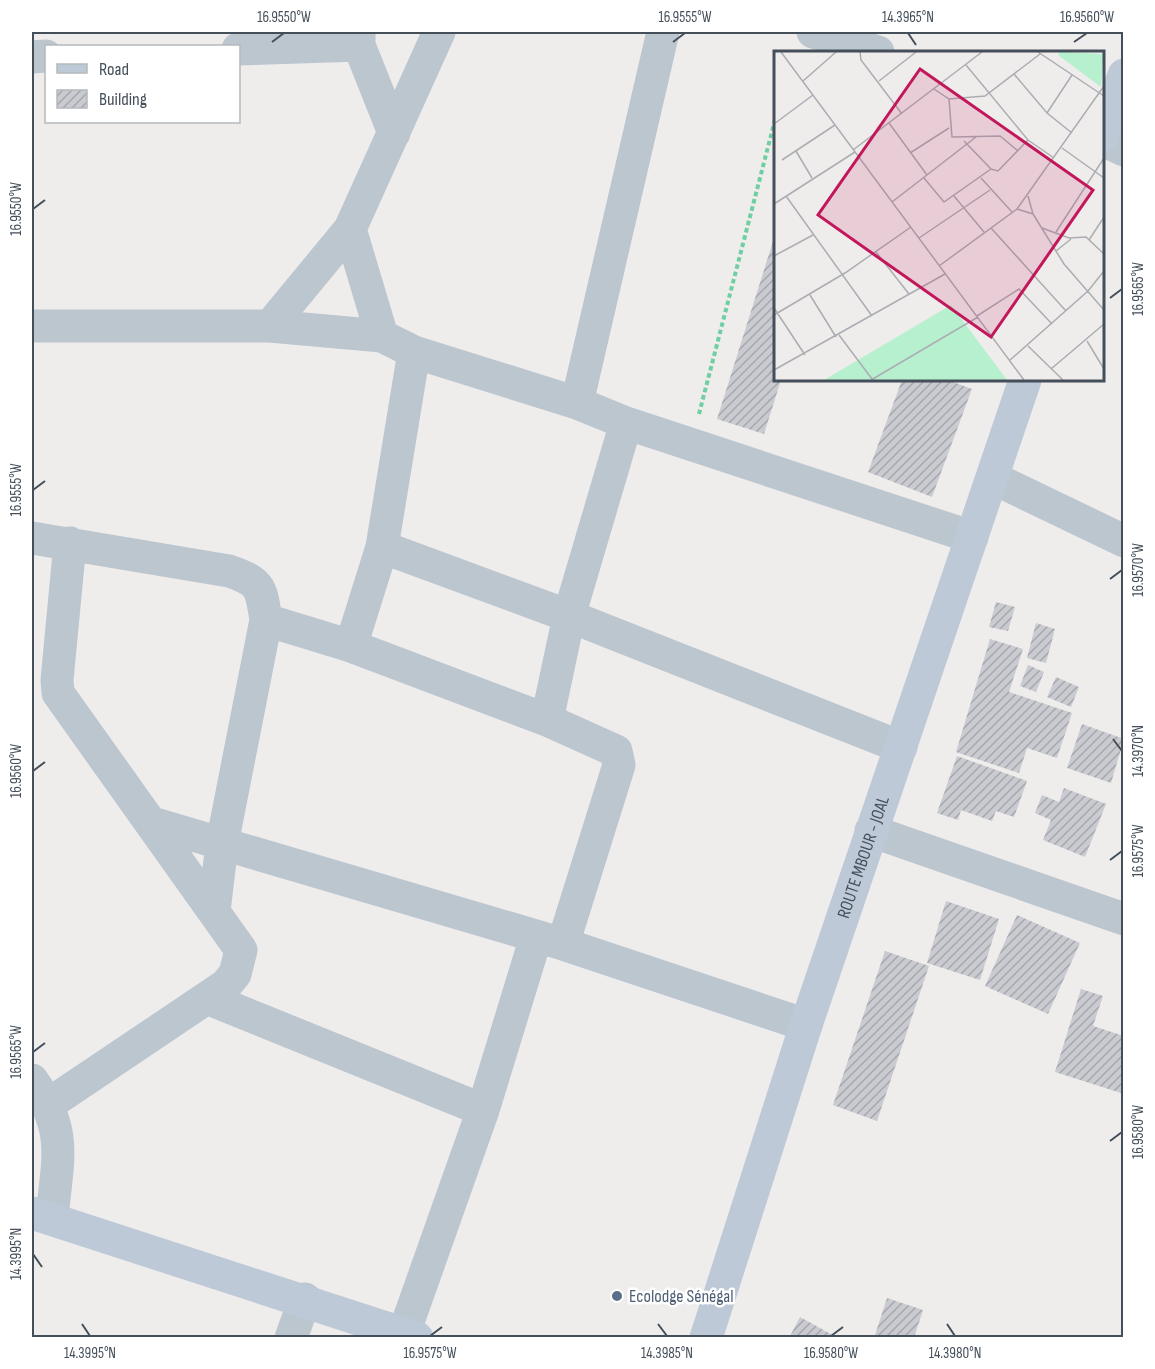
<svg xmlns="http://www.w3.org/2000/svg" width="1155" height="1369" font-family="'Sofia Sans Condensed',sans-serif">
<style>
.building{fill:url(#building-hatch)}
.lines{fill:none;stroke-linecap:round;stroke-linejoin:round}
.path{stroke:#6ecfa2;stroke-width:4;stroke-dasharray:4.5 3;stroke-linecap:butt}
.minor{stroke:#bcc6cf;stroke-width:33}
.secondary{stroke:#bdc9d7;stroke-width:33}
.ticks{fill:none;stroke:#444f5a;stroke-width:2}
.service-dot{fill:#5c6f8a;stroke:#fff;stroke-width:2}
.labels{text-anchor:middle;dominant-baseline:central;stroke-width:5;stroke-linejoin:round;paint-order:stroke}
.street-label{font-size:18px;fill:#444f5a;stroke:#fff}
.service-label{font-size:18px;fill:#4e5e75;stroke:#fff;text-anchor:start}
.inset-road{fill:none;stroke:#abadb2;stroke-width:1.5}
.view{fill:#c2185b;fill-opacity:0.15;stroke:#c2185b;stroke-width:3}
.inset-edge{fill:none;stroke:#444f5a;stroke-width:3}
.neatline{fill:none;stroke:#444f5a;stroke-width:2}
.ticks-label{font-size:15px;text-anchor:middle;fill:#444f5a}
</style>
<defs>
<pattern id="building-hatch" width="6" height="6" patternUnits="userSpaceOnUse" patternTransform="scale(1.5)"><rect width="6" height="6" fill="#c9cbd1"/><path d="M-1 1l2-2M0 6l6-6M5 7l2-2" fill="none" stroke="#a5a7ad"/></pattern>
</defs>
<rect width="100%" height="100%" fill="#efecec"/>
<path class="building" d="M775,235L776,380H781L764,434L717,419Z
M902,380H948L972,389L932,497L868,472Z
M996,602L1015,607L1008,631L989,627Z
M1036,623L1055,629L1046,663L1027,658Z
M990,639L1023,649L1009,692L1072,713L1057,758L1027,748L1019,773L956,752Z
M1028,665L1044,672L1036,692L1020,686Z
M1056,677L1079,687L1071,707L1047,697Z
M1082,724L1124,739L1111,783L1067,768Z
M957,756L1027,781L1014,817L996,811L992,821L961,810L958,820L937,813Z
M1064,788L1106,804L1085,857L1043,840L1051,820L1035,813L1042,795L1059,802Z
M946,901L999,919L980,980L927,963Z
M1017,915L1080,943L1048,1014L985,986Z
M885,951L929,966L877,1121L833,1105Z
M1081,989L1103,996L1093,1026L1124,1036V1094L1055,1072Z
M887,1298L923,1310L914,1338H874Z
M800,1317L838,1338H789Z"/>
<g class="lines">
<path class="path" d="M699,414L776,116"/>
<path class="minor" d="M359,32V45L394,133
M813,32L878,52
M238,49L359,45
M32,57L46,56
M1102,140L1124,150
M32,326H270L382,336L414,352L577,403L626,423L972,537
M270,326L350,229
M382,336L350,229L439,32
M577,403L663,32
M993,478L1124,541
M32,538L229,571C261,582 261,587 266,620L222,844L214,911
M382,547L569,616L901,747
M266,620L351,646L547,720L616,751L619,765L563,944
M351,646L382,547L414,352
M547,720L569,616L626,423
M152,823L563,944L806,1025
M871,831L1124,919
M209,999L483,1110
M32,1080C69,1132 57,1159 52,1219
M49,1104L226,985L235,974L241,950L58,693L57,680L70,543
M404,1333L483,1110L536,937
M291,1338L305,1299"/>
<g class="secondary">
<path d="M1102,136L1124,75"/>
<path d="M32,1213L417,1338"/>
<path id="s1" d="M706,1338L806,1025L1025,380"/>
</g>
</g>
<path class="ticks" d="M908,33L916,45M272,42L284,33M673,42L685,33M1074,42L1087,33M33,209L45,200M1110,298L1122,289M33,490L45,481M1110,579L1122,570M1113,739L1122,751M33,771L45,762M1110,860L1122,851M33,1052L45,1043M1110,1141L1122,1132M33,1254L42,1267M82,1324L90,1336M658,1324L667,1336M947,1324L955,1336M430,1336L442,1327M831,1336L843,1327"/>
<circle class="service-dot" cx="617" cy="1296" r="6"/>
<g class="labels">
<g class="street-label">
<text stroke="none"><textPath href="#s1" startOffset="506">ROUTE MBOUR - JOAL</textPath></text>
</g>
<g class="service-label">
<text x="629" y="1296">Ecolodge Sénégal</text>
</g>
</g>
<g transform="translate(774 51)">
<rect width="330" height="330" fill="#efecec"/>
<path d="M286,1L330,3L327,36L284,4ZM177,254L233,329H50Z" fill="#b7f0cf"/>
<path class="inset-road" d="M7,1L250,329M86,1L87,9L128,63M264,1L330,45M192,14L254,89L280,107M240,23L273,62L298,82M29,30L62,1M105,30L142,1M160,38L175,48L211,45L266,3M175,48L178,86L226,85L244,100M273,62L298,24M115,72L153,124M0,73L39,44M190,90L217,118M288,97L330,127M79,99L208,1M22,100L38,127M136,102L175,77M8,109L61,74M150,127L170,151L217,118L224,120L254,89M207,127L238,161M12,145L98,265M180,145L210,181M254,145L259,163M118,151L202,86M0,153L81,101M243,158L259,163L290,213L330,259M217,177L292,260M268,177L295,187L312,186L330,203M282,181L330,107M145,187L216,139M315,189L330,166M282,200L297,188M102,201L135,243M0,205L39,184M165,215L243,158L330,35M36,244L62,286M0,257L31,304M0,264L71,222L137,176M203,265L245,238L278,273M65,284L98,328M313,290L330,318M254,295L289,329M236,309L314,240L330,220M277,318L330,273M0,319L171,223M97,329L204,266"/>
<path class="view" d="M146,18L319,139L217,286L44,164Z"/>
<rect width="330" height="330" class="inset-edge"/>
</g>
<rect width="1155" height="1369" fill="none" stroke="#ffffff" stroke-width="66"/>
<rect x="45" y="45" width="195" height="78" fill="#ffffff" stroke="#b4b9bd" stroke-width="1.5"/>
<rect x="57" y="64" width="30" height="9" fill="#bdc9d7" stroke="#b4b9bd" stroke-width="1.5"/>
<text x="99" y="75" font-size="18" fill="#444f5a">Road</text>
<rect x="57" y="90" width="30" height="18" fill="url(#building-hatch)" stroke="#b4b9bd" stroke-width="1.5"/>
<text x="99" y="105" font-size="18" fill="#444f5a">Building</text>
<rect x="33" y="33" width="1089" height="1303" class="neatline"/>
<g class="ticks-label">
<text x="284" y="22">16.9550°W</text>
<text x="685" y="22">16.9555°W</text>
<text x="908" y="22">14.3965°N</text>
<text x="1087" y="22">16.9560°W</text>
<text transform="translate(16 209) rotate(-90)" y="5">16.9550°W</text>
<text transform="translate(1138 289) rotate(-90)" y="5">16.9565°W</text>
<text transform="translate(16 490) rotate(-90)" y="5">16.9555°W</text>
<text transform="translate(1138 570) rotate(-90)" y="5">16.9570°W</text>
<text transform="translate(1138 751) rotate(-90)" y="5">14.3970°N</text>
<text transform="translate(16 771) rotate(-90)" y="5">16.9560°W</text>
<text transform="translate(1138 851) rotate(-90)" y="5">16.9575°W</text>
<text transform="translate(16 1052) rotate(-90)" y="5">16.9565°W</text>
<text transform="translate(1138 1132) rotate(-90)" y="5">16.9580°W</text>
<text transform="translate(16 1254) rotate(-90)" y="5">14.3995°N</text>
<text x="90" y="1358">14.3995°N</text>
<text x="430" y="1358">16.9575°W</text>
<text x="667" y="1358">14.3985°N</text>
<text x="831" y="1358">16.9580°W</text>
<text x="955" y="1358">14.3980°N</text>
</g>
</svg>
